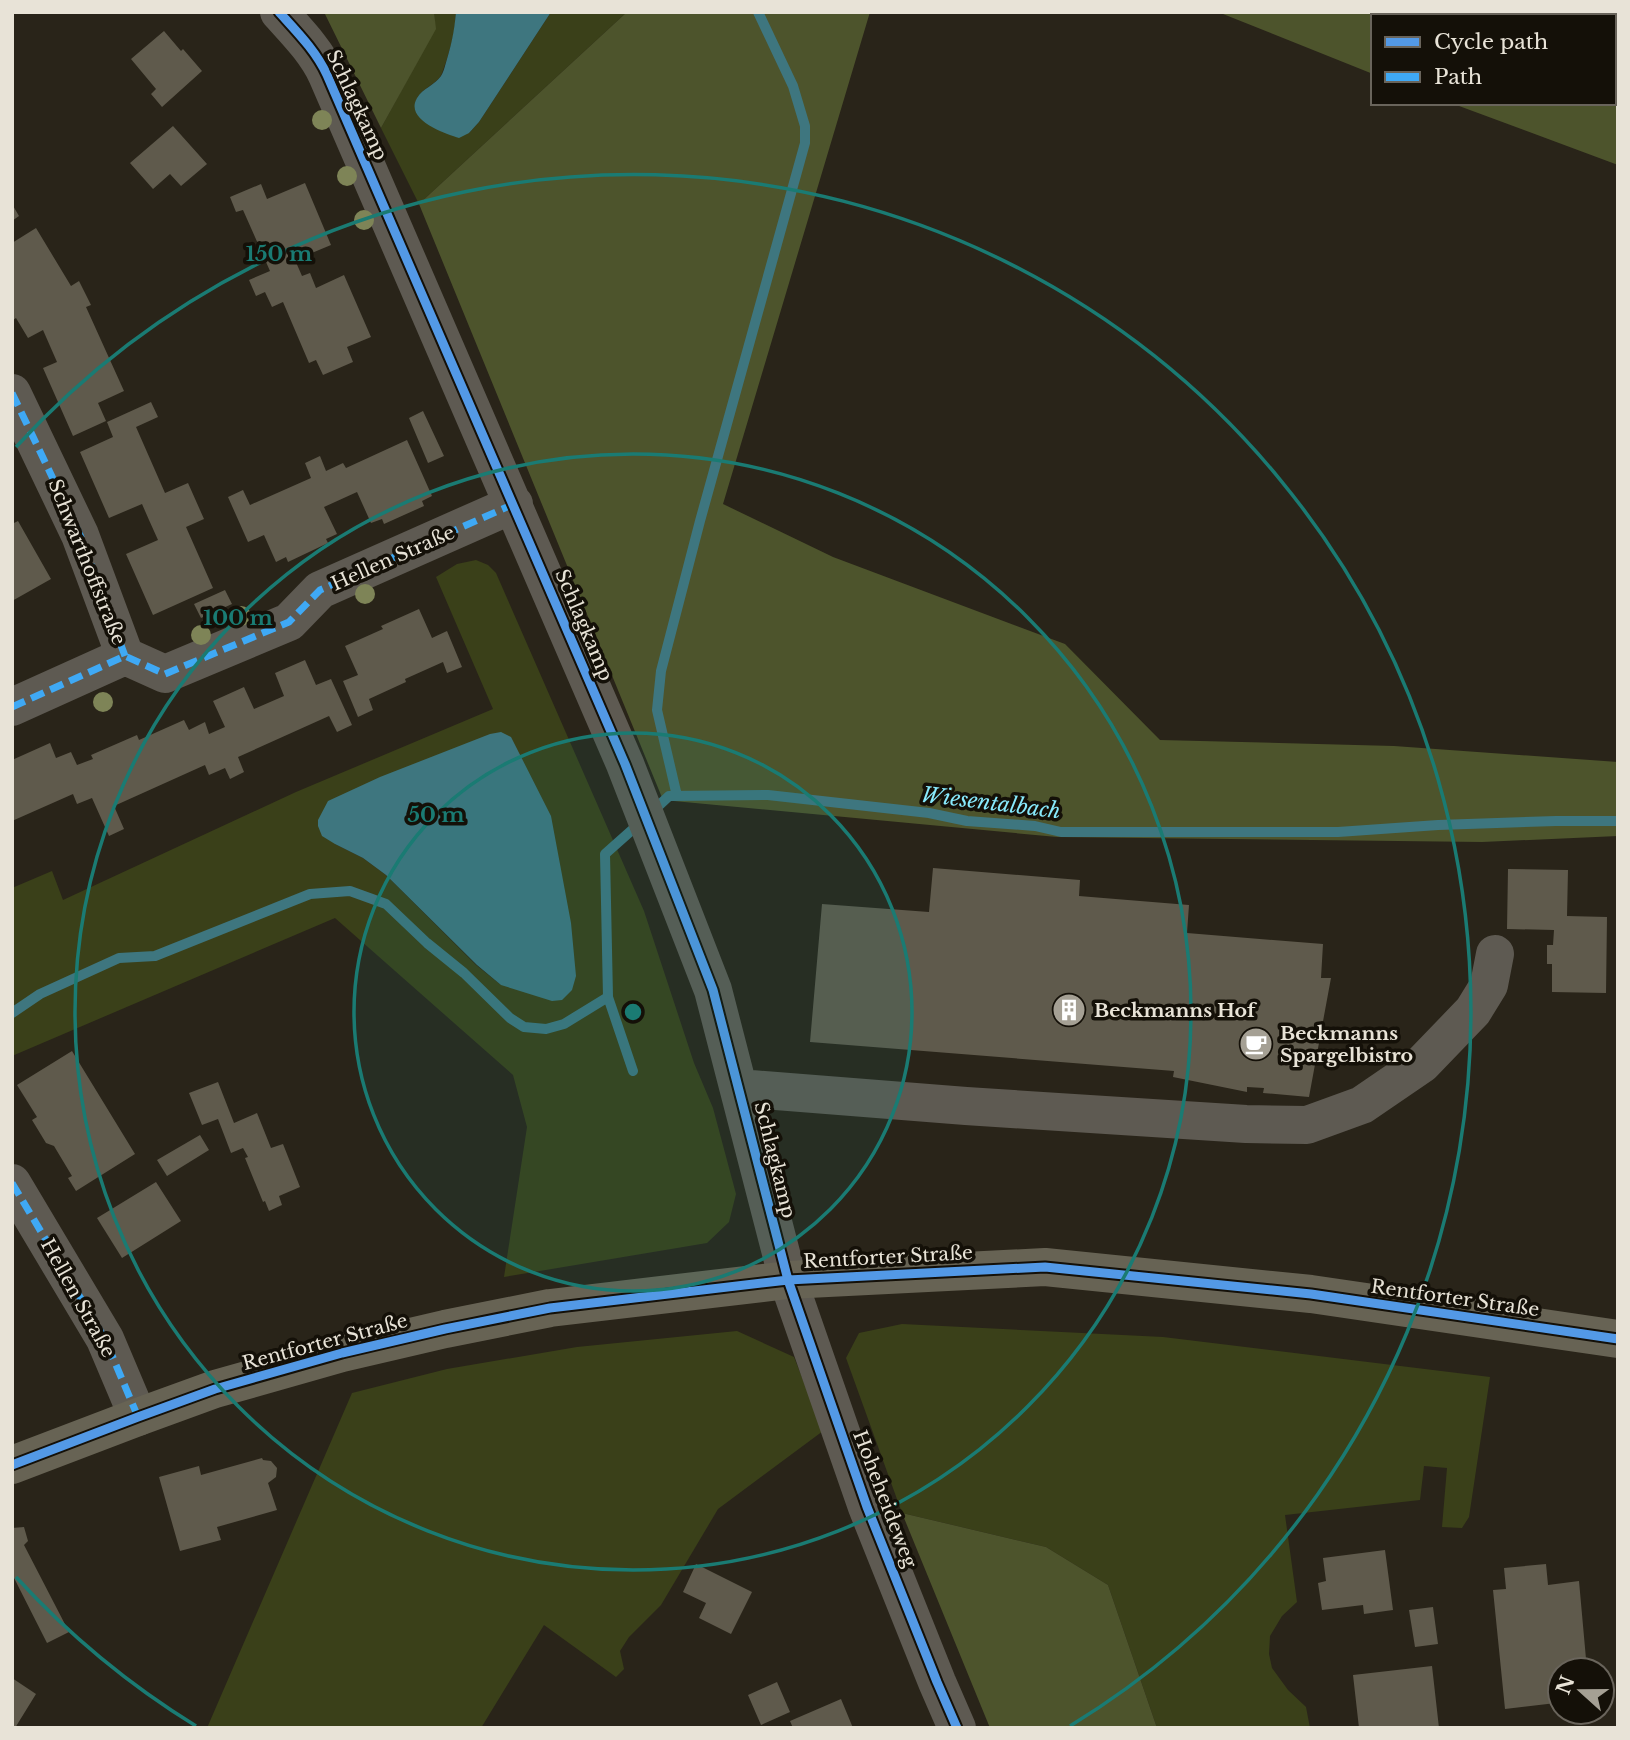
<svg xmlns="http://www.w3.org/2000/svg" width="1630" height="1740" font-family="'Libre Baskerville',serif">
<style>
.green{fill:#3a4019;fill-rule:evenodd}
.forest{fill:#4d542c}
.water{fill:#3e767f}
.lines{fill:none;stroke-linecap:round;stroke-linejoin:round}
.stream{stroke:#3e767f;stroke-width:10}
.building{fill:#5f5a4c}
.minor{stroke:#5e5a52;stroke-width:38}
.major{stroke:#676354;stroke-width:38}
.quiet{stroke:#3fa9f5;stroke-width:7;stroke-dasharray:14 7;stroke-linecap:butt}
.cycleway-casing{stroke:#141008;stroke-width:13}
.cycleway{stroke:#5399e6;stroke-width:9}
.tree{fill:#7e8457}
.ring{fill:none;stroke:#1a7b73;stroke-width:3.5}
.labels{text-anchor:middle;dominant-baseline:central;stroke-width:7;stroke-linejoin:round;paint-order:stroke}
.street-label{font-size:19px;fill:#e8e3d7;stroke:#141008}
.poi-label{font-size:19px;font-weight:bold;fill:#e8e3d7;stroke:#141008;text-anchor:start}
.water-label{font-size:21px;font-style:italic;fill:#88eafd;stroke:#141008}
.centre{fill:#1a7b73;stroke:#141008;stroke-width:3.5}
.ring-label{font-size:21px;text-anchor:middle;font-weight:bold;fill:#1a7b73;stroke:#141008;stroke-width:7;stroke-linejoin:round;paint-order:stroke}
</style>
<rect width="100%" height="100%" fill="#292419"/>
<path class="green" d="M434,12H456C455,32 452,43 446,62C444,66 443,73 440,77C430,89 412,92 416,111L469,133L479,122L551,12H627L419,204L381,128L435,29Z
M476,560L488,565L496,573L644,911L694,1063L713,1108L736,1194L729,1222L707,1243L504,1277L527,1127L513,1075L335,918L12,1056V888L52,871L63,900L296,792L493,709L436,577L457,564ZM551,816L501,985L476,965L386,875L363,858L335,844Z
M902,1324L1163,1337L1490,1377L1469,1517L1462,1528L1442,1527L1447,1468L1424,1466L1420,1500L1285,1515L1297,1602L1282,1616L1270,1636L1269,1654L1272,1668L1288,1690L1306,1707L1310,1728H1157L1108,1585L1046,1547L902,1513L846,1358L859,1333Z
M737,1331L794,1357L823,1431L718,1509L661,1605L629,1637L620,1651L624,1669L616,1677L544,1625L481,1728H207L352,1393L447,1369L577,1347Z"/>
<path class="forest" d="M324,12H434L436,29L381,128Z
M627,12H870L723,504L833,557L1065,644L1160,740L1394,746L1618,762V836L1482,842L1057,837L663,800L419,204Z
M1218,12H1618V165L1451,103H1614V16H1373V74Z
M902,1513L1046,1547L1108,1585L1157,1728H990Z"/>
<path class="water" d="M456,12H551L479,122L469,133L459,138C446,134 404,120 417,98C423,88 435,85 441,76C443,73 444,69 445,66C451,46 454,34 456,12Z
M501,732L511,737L551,816L571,923L576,976L572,990L562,1000L552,1001L501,985L477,965L386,875L363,858L335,844L322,836L318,826V820L328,801L380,777L490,734Z"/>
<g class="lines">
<path class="stream" d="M677,796L657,710L661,671L700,521L805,143V126L793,86L758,12
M653,811L669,796L768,795L929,813L967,821L1035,826L1061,832H1338L1438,825L1556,821H1618
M12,1013L40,994L119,958L155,956L310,894L350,891L386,904L427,943L464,973L510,1018L524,1027L546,1029L564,1024L608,997
M633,1071L608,997L605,854L641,822"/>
</g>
<path class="building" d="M164,31L181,51L183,49L202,71L162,107L151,94L156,89L131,59Z
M173,126L207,164L181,186L170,174L153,189L130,163Z
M305,183L331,245L295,260L302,276L310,273L316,288L344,275L371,337L347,347L353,362L323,375L316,360L309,363L283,302L272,307L265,292L256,296L249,280L270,271L243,210L236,212L230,197L261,184L267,199Z
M12,204L19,216L12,221Z
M36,228L71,286L79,281L91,305L86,307L124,391L98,403L106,421L73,436L43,368L57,362L43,330L28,338L16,318L13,320L12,318V243Z
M151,402L158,417L136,427L165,493L188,483L204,519L186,527L213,588L153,615L126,554L158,540L149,520L142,504L109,518L80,452L113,437L107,422Z
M423,411L444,456L428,463L409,418Z
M407,440L432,496L422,501L424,506L384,524L382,519L371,523L357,492L324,507L337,534L326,539L328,543L288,562L286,557L276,562L264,535L248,542L228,497L243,490L250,505L311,478L305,463L320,456L326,471L343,463L346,468Z
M18,521L51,579L12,601V524Z
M225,590L232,604L201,618L194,604Z
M419,609L432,638L447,631L462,667L447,673L443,662L405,679L406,682L369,699L373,710L358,717L343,681L358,675L345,646L383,629L381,626Z
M305,660L316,685L331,679L352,725L337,732L329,716L238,757L244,772L230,779L225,768L209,775L205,765L114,806L124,829L109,836L92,798L77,804L73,794L12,821V760L50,743L56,758L71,752L77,765L93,759L91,755L137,735L139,740L184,720L189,730L205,722L209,734L225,727L213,701L244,687L254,709L284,696L275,673Z
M933,868L1080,880L1079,896L1189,905L1187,933L1323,944L1321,978H1331L1309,1097L1263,1093L1264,1088L1247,1087V1092L1173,1077L1174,1071L810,1042L822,904L929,912Z
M1508,869L1568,870L1567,916L1607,917L1606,993L1552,992V964H1547V945H1553L1554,930L1507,929Z
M72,1051L135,1154L76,1191L68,1178L72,1176L54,1146L46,1143L32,1120L37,1117L17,1085Z
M218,1082L234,1123L257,1113L271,1148L283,1144L300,1187L279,1196L282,1205L269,1211L265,1201L263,1202L245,1158L248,1157L243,1148L231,1153L218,1119L202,1125L189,1093Z
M200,1135L209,1150L167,1176L157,1160Z
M156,1182L181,1221L122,1258L97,1218Z
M262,1458L263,1460L271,1461L277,1468L276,1477L268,1483L277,1510L217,1527L221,1540L180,1551L159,1477L199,1466L201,1475Z
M24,1527L28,1541L24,1545L69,1632L47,1643L12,1574V1528Z
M1385,1550L1393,1610L1364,1614L1363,1605L1322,1610L1318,1583L1326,1581L1323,1558Z
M696,1564L752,1592L731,1634L699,1618L706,1603L683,1592Z
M1546,1564L1548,1585L1579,1581L1587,1670H1560V1694L1555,1695L1556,1703L1505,1709L1493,1590L1506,1589L1504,1568Z
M1433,1607L1438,1644L1415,1647L1409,1610Z
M1432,1666L1439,1728H1359L1353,1675Z
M12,1678L36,1694L15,1728H12Z
M777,1682L790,1712L761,1725L748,1695Z
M841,1699L853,1728H793L790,1721Z"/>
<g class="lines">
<path class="minor" d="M279,12C297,32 316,51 327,75L625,764L713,990L788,1280L867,1507L937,1682L957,1728
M12,393L80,535L125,656
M12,707L125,656L165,674L289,622L320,590L514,504
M739,1088L966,1106L1246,1124L1307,1125L1362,1105L1422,1064L1473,1011L1489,985L1495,954
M12,1183L105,1339L138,1417"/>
<path class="major" d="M12,1465L138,1417L215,1389L342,1353L445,1329L550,1308L788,1280L1045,1267L1311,1294L1618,1339"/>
<path class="quiet" d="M12,393L80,535L125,656
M12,707L125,656L165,674L289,622L320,590L514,504
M12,1183L105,1339L138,1417"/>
<defs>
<path id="cycleway" d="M279,12C297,32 316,51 327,75L625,764L713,990L788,1280L867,1507L937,1682L957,1728
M12,1465L138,1417L215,1389L342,1353L445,1329L550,1308L788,1280L1045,1267L1311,1294L1618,1339"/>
</defs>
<use href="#cycleway" class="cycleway-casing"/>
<use href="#cycleway" class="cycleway"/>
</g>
<g class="tree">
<circle cx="322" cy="120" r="10"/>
<circle cx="347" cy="176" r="10"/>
<circle cx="364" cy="220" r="10"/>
<circle cx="365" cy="594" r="10"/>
<circle cx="241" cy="616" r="10"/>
<circle cx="201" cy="635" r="10"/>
<circle cx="103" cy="702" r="10"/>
</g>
<circle cx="633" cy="1012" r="279" fill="#1a7b73" fill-opacity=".12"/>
<g class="ring">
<circle cx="633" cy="1012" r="279"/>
<circle cx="633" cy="1012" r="558"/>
<path d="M196 1726A837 837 0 0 1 16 1577M16 447A837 837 0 1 1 1070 1726"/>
</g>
<defs>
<symbol id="building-disc" viewBox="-11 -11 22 22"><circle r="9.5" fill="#a5a094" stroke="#141008"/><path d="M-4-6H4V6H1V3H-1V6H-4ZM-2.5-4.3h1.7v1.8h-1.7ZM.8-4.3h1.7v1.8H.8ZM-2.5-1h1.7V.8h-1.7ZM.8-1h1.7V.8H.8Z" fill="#fff"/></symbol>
<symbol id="cafe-disc" viewBox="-11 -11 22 22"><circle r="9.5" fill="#a5a094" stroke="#141008"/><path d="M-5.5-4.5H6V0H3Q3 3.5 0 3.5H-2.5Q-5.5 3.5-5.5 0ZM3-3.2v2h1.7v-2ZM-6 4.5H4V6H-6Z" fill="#fff"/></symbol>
</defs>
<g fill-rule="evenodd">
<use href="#building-disc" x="1050" y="991" width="38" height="38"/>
<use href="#cafe-disc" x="1237" y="1025" width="38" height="38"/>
</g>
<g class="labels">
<g class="street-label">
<text transform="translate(357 105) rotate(65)">Schlagkamp</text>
<text transform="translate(393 558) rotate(-24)">Hellen Straße</text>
<text transform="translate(87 562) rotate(68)">Schwarthoffstraße</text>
<text transform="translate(584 625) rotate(67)">Schlagkamp</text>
<text transform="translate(775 1160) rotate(76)">Schlagkamp</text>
<text transform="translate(888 1257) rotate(-3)">Rentforter Straße</text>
<text transform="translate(78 1298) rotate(61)">Hellen Straße</text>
<text transform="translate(1455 1298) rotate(8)">Rentforter Straße</text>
<text transform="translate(325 1342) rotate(-15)">Rentforter Straße</text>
<text transform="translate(885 1499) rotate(69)">Hoheheideweg</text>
</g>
<g class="poi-label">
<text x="1094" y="1010">Beckmanns Hof</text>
<text x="1280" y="1033">Beckmanns<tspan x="1280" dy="22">Spargelbistro</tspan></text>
</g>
<g class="water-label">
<text transform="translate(991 803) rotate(7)">Wiesentalbach</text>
</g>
</g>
<circle cx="633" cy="1012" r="10" class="centre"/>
<g class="ring-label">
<text x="279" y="261">150 m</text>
<text x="238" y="625">100 m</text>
<text x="436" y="822">50 m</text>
</g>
<rect width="1630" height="1740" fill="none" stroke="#e8e3d7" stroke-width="28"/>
<rect x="1371" y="14" width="245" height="91" fill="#141008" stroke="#69645b" stroke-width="2"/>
<rect x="1385" y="37" width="35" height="10" fill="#5399e6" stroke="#69645b" stroke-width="2"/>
<text x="1434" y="49" font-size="21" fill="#e8e3d7">Cycle path</text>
<rect x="1385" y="72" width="35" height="10" fill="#3fa9f5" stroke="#69645b" stroke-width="2"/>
<text x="1434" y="84" font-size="21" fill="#e8e3d7">Path</text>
<g transform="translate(1581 1691) rotate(291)"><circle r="33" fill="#141008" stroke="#69645b" stroke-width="2"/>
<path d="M0-5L12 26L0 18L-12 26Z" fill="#a5a094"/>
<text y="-10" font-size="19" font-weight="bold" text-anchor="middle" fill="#e8e3d7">N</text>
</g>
</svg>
